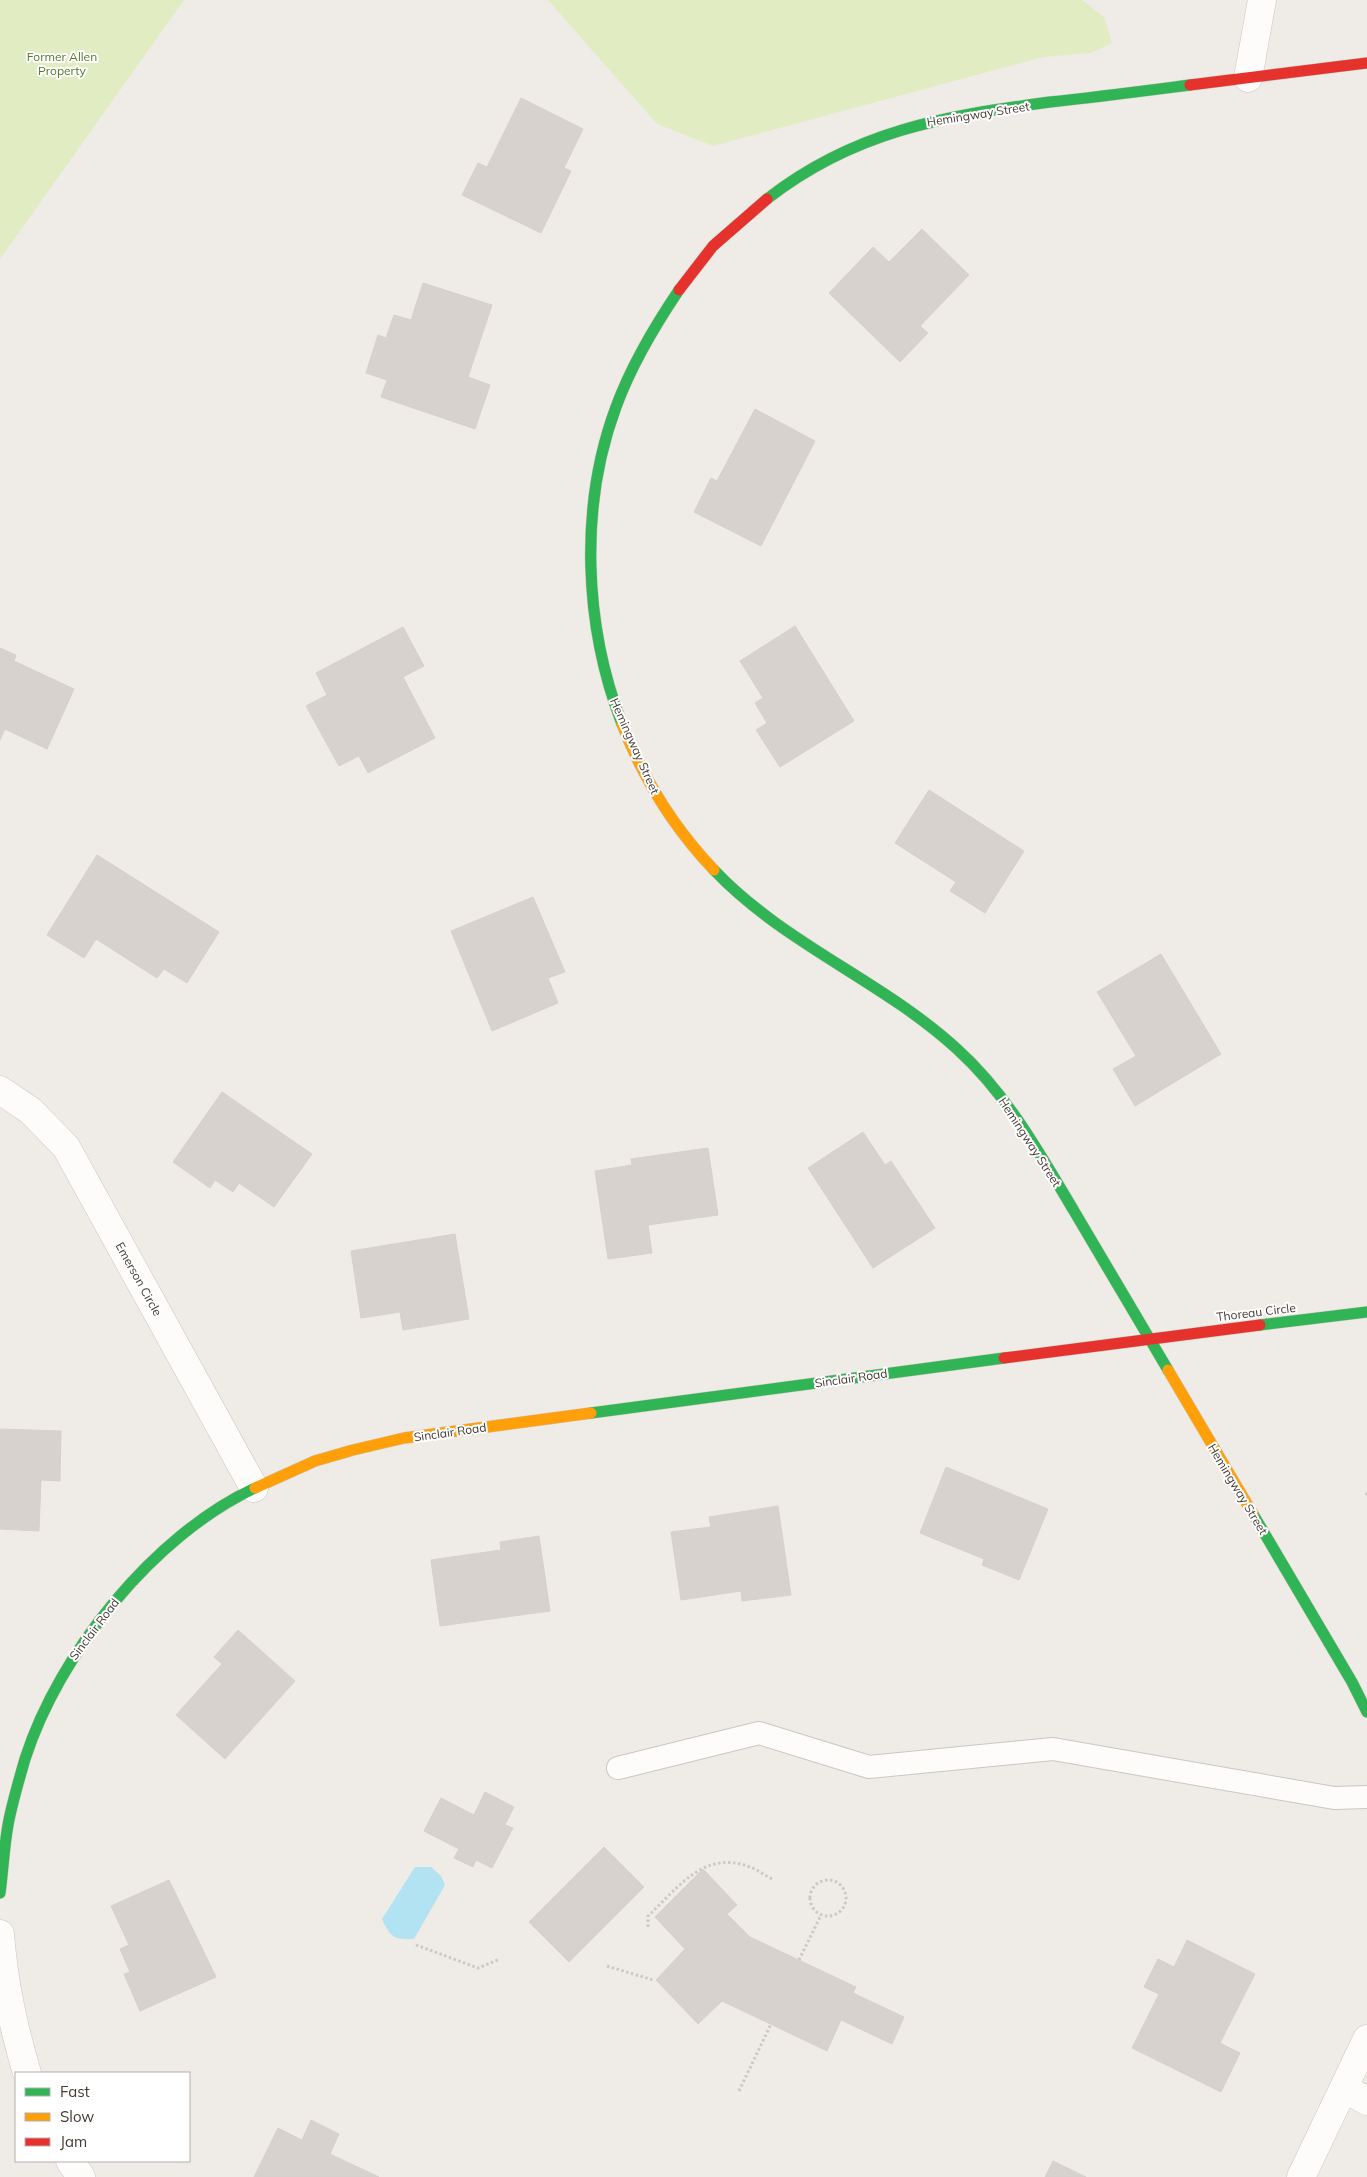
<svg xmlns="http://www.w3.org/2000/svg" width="1367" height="2177" font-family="Mulish,sans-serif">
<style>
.green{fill:#e2ecc3}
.water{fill:#b1e3f2}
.building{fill:#d7d2cd;stroke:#d7d1cc}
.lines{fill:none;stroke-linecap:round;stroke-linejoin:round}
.lane-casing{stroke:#cbc7c2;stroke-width:24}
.street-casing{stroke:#cbc7c2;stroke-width:29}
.fast-casing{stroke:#d0c8bd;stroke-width:12}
.slow-casing{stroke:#d0c8bd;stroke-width:12}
.jam-casing{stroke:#d0c8bd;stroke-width:12}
.path{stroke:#cec9c5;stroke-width:3;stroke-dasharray:2.5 2.5;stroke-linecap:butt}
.lane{stroke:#fdfcfb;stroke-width:22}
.street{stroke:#fdfcfb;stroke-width:28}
.fast{stroke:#30b455;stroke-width:11}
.slow{stroke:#ff9f0a;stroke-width:11}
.jam{stroke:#e5322d;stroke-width:11}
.labels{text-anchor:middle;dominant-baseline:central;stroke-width:4;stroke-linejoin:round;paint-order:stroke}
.park-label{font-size:12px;fill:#527b21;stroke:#fff}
.street-label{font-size:12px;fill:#453a32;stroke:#fff}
</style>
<rect width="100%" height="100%" fill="#efebe6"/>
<path class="green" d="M0,0H184L0,259Z
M548,0H1082L1104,17L1112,43L1091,53L1043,57L713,146L657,124Z"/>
<path class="water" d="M415,1867H431L441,1876L445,1885L414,1939C394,1940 390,1937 382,1919Z"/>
<path class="building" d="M521,98L583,129L564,168L571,171L541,233L462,195L478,163L487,167Z
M922,229L969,275L920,326L928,333L900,362L829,293L873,247L889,262Z
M423,283L492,305L468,377L490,385L475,429L381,397L387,380L366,373L378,335L386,338L394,315L411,320Z
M755,409L815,441L761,546L694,512L711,478L717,481Z
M795,626L854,721L780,767L756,730L767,723L755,703L763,698L740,661Z
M403,627L424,666L403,677L435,738L368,773L359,756L339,766L306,706L327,695L316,673Z
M0,648L16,655L14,661L74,689L47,749L5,729L0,740Z
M929,790L1024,851L985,913L950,891L956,882L895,843Z
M97,855L219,932L187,983L164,969L157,978L96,939L84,958L47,935Z
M533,897L565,972L548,978L558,1003L492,1031L451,931Z
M1161,954L1221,1054L1135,1106L1113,1069L1136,1056L1097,992Z
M222,1092L312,1154L274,1207L239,1183L233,1192L215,1180L210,1188L173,1162Z
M863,1132L885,1165L891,1161L935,1228L873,1268L808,1168Z
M708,1148L718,1215L648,1225L652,1253L608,1259L595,1171L632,1165L631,1159Z
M455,1234L469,1319L403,1330L400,1312L361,1318L351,1251Z
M0,1429L61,1431L60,1481L41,1480L39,1531L0,1529Z
M946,1467L1048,1509L1019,1580L982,1565L984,1559L920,1533Z
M778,1506L791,1595L742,1601L741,1591L681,1600L671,1532L711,1527L709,1517Z
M539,1536L550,1611L440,1626L431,1560L501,1550L500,1542Z
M238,1630L295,1681L225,1759L176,1715L222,1664L214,1657Z
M485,1792L514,1807L505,1825L513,1828L492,1868L476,1860L473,1867L454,1858L459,1849L424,1831L441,1798L474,1815Z
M604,1847L644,1887L569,1962L529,1922Z
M703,1869L737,1905L727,1914L750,1937L856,1987L853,1993L904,2017L892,2044L841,2020L827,2051L722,2001L698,2024L656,1980L685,1949L655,1917Z
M169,1880L216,1977L140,2011L124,1974L130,1972L120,1949L129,1945L111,1906Z
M1187,1940L1255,1974L1220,2043L1240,2053L1221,2092L1132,2048L1159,1994L1144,1987L1158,1959L1174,1967Z
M311,2120L339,2134L330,2154L379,2177H254L278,2128L302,2140Z
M1053,2161L1086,2177H1045Z"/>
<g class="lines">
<defs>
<path id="lane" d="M618,1768L759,1733L869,1767L1053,1749L1334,1798L1367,1797"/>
<path id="street" d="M1248,78L1262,0
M0,1090L31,1111L66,1147L254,1488
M0,1934C4,1984 13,2025 27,2073
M1344,2088L1367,2101
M70,2161L81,2177
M1301,2177L1367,2039"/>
<path id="fast" d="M767,199C854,131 944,116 1050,102C1097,97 1143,91 1190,85
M622,724C584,626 579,506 616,407C631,366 654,327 679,290
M714,870C784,944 883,981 957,1049C1007,1094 1040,1154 1074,1211C1105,1264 1137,1317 1168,1370
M1260,1325L1367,1312
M591,1413L1004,1358
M1253,1514L1352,1682L1367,1712
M0,1893C3,1871 4,1847 8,1825C12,1803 19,1780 25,1759C59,1653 154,1535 255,1488"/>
<path id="slow" d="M622,724C643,778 674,828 714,870
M1168,1370L1253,1514
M255,1488L315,1461L353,1450L404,1438L591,1413"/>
<path id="jam" d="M1190,85L1367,63
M679,290L713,246L767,199
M1004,1358L1260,1325"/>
</defs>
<use href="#lane" class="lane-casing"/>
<use href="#street" class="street-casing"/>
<use href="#fast" class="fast-casing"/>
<use href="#slow" class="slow-casing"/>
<use href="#jam" class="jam-casing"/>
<path class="path" d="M1366,1495L1367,1492
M810 1898a18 18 0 1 1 36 0a18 18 0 1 1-36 0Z
M648,1927V1916C678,1888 704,1849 750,1867C758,1870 766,1876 774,1880
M416,1945L478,1968L500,1959
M799,1960L821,1915
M607,1966L653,1980
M739,2091L771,2024"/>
<use href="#lane" class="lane"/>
<use href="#street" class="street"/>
<use href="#fast" class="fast"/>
<use href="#slow" class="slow"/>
<use href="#jam" class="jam"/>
</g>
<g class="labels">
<g class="park-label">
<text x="62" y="56">Former Allen<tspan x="62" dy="14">Property</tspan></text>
</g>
<g class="street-label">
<text transform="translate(978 114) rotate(-9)">Hemingway Street</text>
<text transform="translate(635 746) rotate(66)">Hemingway Street</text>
<text transform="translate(1030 1142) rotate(57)">Hemingway Street</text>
<text transform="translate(139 1279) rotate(61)">Emerson Circle</text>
<text transform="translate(1256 1312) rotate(-7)">Thoreau Circle</text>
<text transform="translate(851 1378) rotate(-8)">Sinclair Road</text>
<text transform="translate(450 1432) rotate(-8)">Sinclair Road</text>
<text transform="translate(1238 1489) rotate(59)">Hemingway Street</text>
<text transform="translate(94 1629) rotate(-53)">Sinclair Road</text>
</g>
</g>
<rect x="15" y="2072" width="175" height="90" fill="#ffffff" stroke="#b5b0ad"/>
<rect x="25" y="2088" width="25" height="8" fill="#30b455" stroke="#b5b0ad"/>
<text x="60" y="2097" font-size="15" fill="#453a32">Fast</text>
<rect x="25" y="2113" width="25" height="8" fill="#ff9f0a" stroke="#b5b0ad"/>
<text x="60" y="2122" font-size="15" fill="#453a32">Slow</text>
<rect x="25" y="2138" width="25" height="8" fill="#e5322d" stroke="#b5b0ad"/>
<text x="60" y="2147" font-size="15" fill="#453a32">Jam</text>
</svg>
